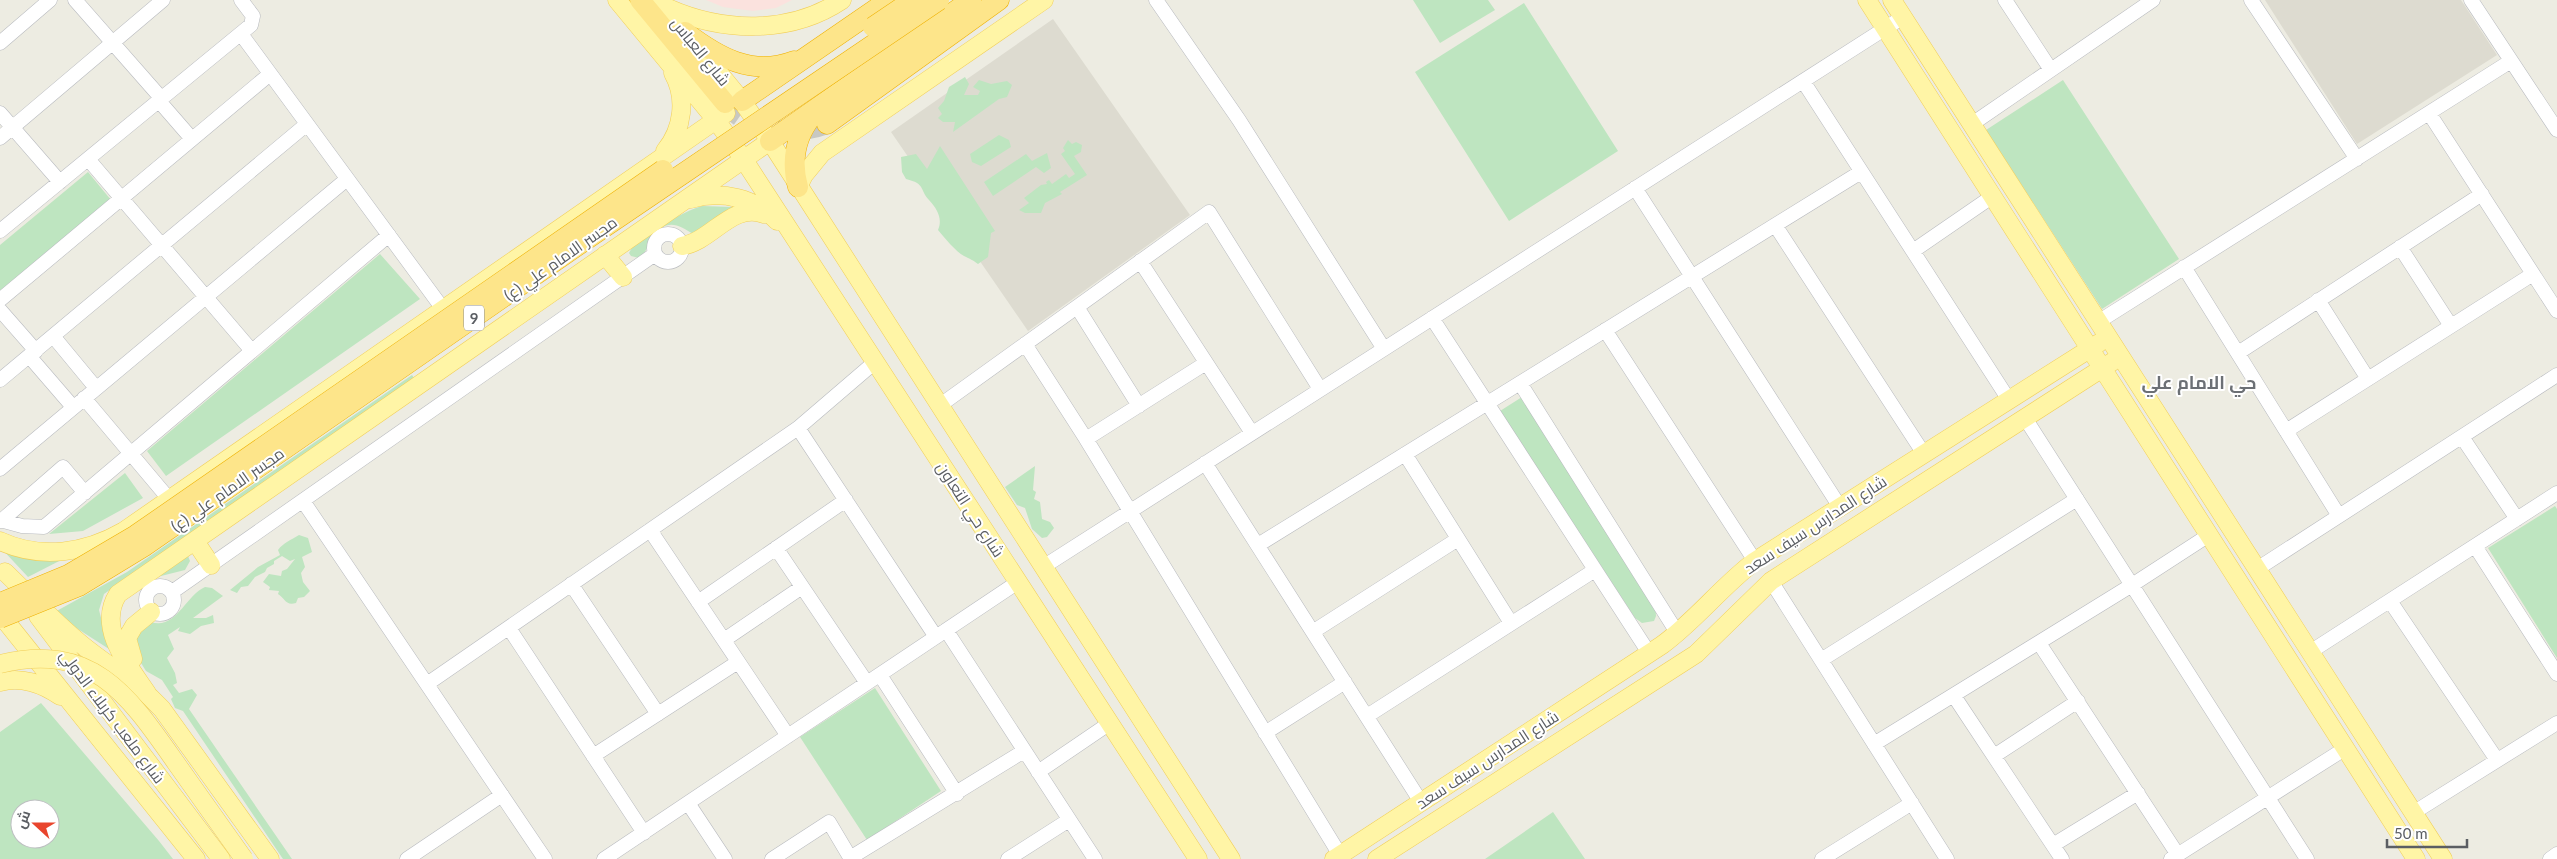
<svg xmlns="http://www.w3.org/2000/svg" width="2557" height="859" font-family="Lato,Cairo,sans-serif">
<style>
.education{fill:#dddbd0}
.medical{fill:#fbe2de}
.green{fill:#bee5c0;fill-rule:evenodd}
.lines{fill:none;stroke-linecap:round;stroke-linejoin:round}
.highway-tunnel{stroke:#c8c8c2;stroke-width:20;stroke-dasharray:20 10;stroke-linecap:butt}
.minor-casing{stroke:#b8babf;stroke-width:15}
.major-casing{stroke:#f1ce58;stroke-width:19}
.highway-casing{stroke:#efb101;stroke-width:21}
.minor{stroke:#fff;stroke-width:14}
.major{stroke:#fff5a6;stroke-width:18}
.highway{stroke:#fde58a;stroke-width:20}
.major-bridge-casing{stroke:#f1ce58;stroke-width:19;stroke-linecap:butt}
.highway-bridge-casing{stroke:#efb101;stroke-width:21;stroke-linecap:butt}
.major-bridge{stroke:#fff5a6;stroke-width:18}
.highway-bridge{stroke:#fde58a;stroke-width:20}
.labels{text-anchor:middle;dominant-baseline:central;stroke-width:4;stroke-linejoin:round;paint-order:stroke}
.shield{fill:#fff;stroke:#8c8e92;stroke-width:1}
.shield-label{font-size:15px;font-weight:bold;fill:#5b5e63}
.street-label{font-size:16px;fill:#5b5e63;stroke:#fff}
.neighbourhood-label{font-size:18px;font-weight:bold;fill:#6c7075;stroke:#fff}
</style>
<rect width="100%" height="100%" fill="#edece2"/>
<path class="education" d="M2265,0H2461L2497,55L2357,144Z
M1053,19L1190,215L1028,331L891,132Z"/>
<path class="medical" d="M706,0H792L776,8L753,11L723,7Z"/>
<path class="green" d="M1413,0H1488L1495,10L1440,43Z
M1524,3L1618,151L1509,221L1415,72Z
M965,77L969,84L964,95H978L980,91L973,87L979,80L991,84L1007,81L1012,85L1007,97L999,99L953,132L955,122H943L938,118L942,114L938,108L944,101L949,87Z
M2063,80L2179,259L2102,309L1986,130Z
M999,135L1009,140L1011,147L981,166L972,162L970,154Z
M1068,140L1072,144L1076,142L1082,145L1081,152L1074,156L1087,175L1060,192L1062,194L1045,203L1041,213H1025L1019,210L1029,203L1024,198L1041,185L1047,184L1046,182L1049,180L1052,184L1066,174L1069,178L1075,174L1061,154L1065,151L1063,148Z
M940,146L995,231L991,233L988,257L978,264C973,260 970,259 964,256C956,252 944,237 938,230C943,218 937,209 929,200C919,189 926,184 906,179L902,172L901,157L916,154L927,169Z
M1047,153L1051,168L1044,173L1036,167L993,196L984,182L1026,154L1032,161Z
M88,172L111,200L0,291V245Z
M702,206L733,207L694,235C679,224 665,218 652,238C647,246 647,252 639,258L631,256L629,253C636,237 684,211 702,206Z
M380,254L420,299L166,476L147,451Z
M412,375L414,378L104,594L99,610L109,649L53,613L127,572Z
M1522,397L1655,598L1656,616L1654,621L1642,623L1635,618L1500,411Z
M1035,466L1033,490L1036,492L1034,499L1040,502L1042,519L1050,522L1054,528L1047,537L1042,538L1032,529L1025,508L1017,505L1005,487Z
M125,473L143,498L83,531L49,534Z
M2555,506L2557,509V658L2488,548Z
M299,535L308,538L312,552L302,557L305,567L301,573L303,582L310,591L304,597L298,598L296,603C285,606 285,598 278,594L279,591L269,590L270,587L263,582L269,574L281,576L282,571L287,569L295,559L290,561L282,556L274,561V564L267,568L265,572L255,577L248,586L241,587L237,593L230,590L258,567L280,555L278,550C283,543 291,540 299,535Z
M0,547L67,557L28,577Z
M185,555L188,556L190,561L185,570L153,578Z
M205,587L212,588L223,596L193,618H206L213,615L214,623L201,626L190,634L178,631L180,627L168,635L174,649L167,658L175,673L177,683L173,685L179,693L192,689L197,695L189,709L292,859H283L183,711L175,708L171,699L173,697L162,680L146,671L131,647V637L151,622C176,630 185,596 205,587Z
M875,688L941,791L867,840L800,737Z
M41,703L159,841L173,859H0V732ZM20,809H50V839H20Z
M1553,812L1585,859H1485Z"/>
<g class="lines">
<path class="highway-tunnel" d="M725,103C749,133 793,137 827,124"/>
<defs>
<path id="minor" d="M75,0L162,99
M1156,0L1239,120L1384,349
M2005,0L2051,70
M2251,0L2357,159
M2471,0L2557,130
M241,34L443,309
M0,43L50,0
M1803,81L2009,400
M159,101L192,139
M0,113L60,182
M2429,113L2557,311
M1972,124L2153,0
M0,138L163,0
M88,159L252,351
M1635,188L1840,507
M1775,225L1924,454
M0,231L251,25L253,16L241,0
M654 248a14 14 0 1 1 28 0a14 14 0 1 1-28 0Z
M2400,247L2451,326
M1913,251L1993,196
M1140,261L1252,433
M2184,267L2339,516
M0,300L270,74
M2318,300L2368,379
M1077,307L1139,406
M0,310L36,351
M1432,318L1649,653
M2098,322L2511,61
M1605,330L1755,561
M53,336L96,388
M1025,344L1086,439L1340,855
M2238,353L2482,194
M29,356L73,407
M0,380L307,124
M1520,383L1678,634
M84,398L169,499
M939,406L1209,212L1320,389
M2025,418L2307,859
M798,428L936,637
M2286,431L2533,274
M2462,437L2517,519
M1086,439L1206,363
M1405,454L1511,623
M1205,463L1421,802
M0,469L347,179
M303,501L545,859
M0,520L22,526L44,527L389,235
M1,521L63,467L85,493
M650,530L788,736
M1258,545L1861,172
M2475,546L2557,674
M776,548L867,683
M1043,567L1903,17
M2257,569L2557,375
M1771,581L1947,859
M571,584L658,714
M146 600a14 14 0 1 1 28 0a14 14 0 1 1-28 0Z
M172,592L655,254
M2390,601L2497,760
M698,602L846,500
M509,628L644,833
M946,630L1095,859
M1314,631L1458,539
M724,640L802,587
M2039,643L2178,855
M2310,652L2557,493
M1821,660L2077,499
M880,675L957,794
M427,684L798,428L875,362
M1954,696L2062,859
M1367,716L1595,570
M1265,733L1345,682
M1874,744L2132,585L2209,535
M593,756L738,662
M1994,756L2078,701
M1038,772L1110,723
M688,803L725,859
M2413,813L2557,723
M2053,845L2138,793
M850,858L1024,751
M407,859L502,795
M604,859L1018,582
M772,859L829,822L851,859
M1008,859L1069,820
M1822,859L1912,803
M2171,859L2346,748
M2550,859L2557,854"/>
<path id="major" d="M617,0L716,120L744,160L1198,859
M659,0L742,101L770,141L1231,859
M1867,0L2416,859
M1892,0L2443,859
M668,8C722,32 790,35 842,0
M665,151C683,129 687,98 673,73
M798,187L804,175L822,153L1044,0
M691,199C722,190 755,198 777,221
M682,246C712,241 732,202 764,214
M605,255L623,277
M0,541C41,560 86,553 124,531L726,113
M195,541L211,565
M5,572C30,596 54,622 81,644C110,668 135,680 162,709L270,859
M0,614L196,859
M38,616L221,859
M133,659L127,638L134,626L151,612
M0,682C21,676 43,684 60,696
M147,693C129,666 96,628 118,594L770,141
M1334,859L1662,645C1696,620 1721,587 1755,561L2099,343
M1377,859L1696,654L1771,581L2112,362"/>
<path id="highway" d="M640,0L725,103
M685,32C718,57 752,77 794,61
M742,101L889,0
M827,124L999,0
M770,141L971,0
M798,187C791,162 795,137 812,116"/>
</defs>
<use href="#minor" class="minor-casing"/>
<use href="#major" class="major-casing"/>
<use href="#highway" class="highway-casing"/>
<use href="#minor" class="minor"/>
<use href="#major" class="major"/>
<use href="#highway" class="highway"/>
<defs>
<path id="major-bridge" d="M0,664C93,641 129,696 176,763C199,795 221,827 244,859"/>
<path id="highway-bridge" d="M873,27L913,0
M0,603L68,575L136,535L663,170
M0,618L79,586L143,547L594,234L939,0"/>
</defs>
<use href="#major-bridge" class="major-bridge-casing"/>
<use href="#highway-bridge" class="highway-bridge-casing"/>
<use href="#major-bridge" class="major-bridge"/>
<use href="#highway-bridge" class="highway-bridge"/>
</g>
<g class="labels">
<rect class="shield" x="464" y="305.5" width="20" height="25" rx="4"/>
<g class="shield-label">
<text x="474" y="318">9</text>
</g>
<g class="street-label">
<text transform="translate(701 51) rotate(51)">شارع العباس</text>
<text transform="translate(560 258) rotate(-35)">مجسر الامام علي (ع)</text>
<text transform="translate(227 489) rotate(-35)">مجسر الامام علي (ع)</text>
<text transform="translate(971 509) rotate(57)">شارع حي التعاون</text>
<text transform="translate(1815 524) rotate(-33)">شارع المدارس سيف سعد</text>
<text transform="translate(113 716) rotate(53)">شارع ملعب كربلاء الدولي</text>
<text transform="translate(1487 759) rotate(-33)">شارع المدارس سيف سعد</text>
</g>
<g class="neighbourhood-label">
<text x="2199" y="382">حي الامام علي</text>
</g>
</g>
<g transform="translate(35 824) rotate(291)"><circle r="24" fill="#ffffff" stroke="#bdbfc1"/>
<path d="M0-4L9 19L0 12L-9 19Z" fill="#e9452d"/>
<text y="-8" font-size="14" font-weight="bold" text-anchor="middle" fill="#5b5e63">ش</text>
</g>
<path d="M2387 839v8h80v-8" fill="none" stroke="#5b5e63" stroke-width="2.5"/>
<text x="2394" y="839" font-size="15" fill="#5b5e63" stroke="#ffffff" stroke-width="4" paint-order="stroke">50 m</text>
</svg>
